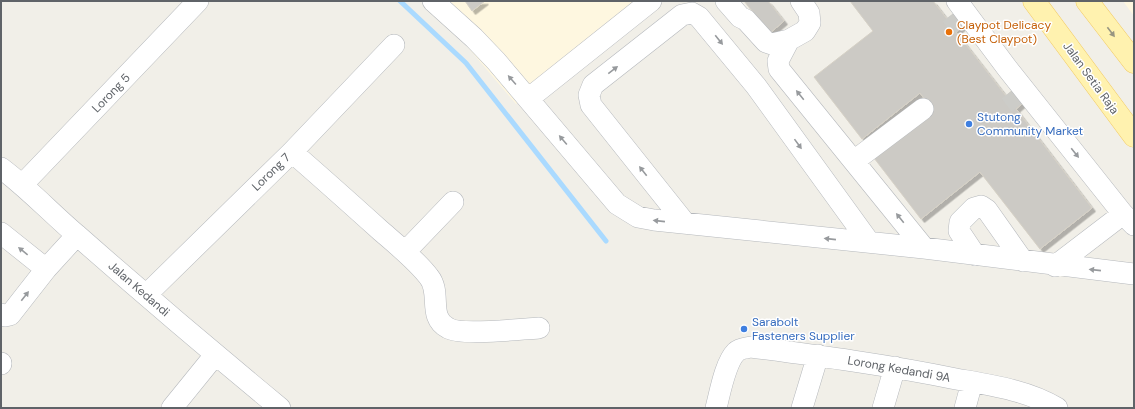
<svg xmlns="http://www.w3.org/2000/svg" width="1135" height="409" font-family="'DM Sans',sans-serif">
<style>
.commercial{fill:#fef7e0}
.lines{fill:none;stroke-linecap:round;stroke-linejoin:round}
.stream{stroke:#aadaff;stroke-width:5}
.building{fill:#cccac5;stroke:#d6d1c6;filter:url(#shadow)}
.minor-tunnel{stroke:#ccccc8;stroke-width:21;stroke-dasharray:21 10;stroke-linecap:butt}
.minor-casing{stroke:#b5b8bc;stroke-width:22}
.major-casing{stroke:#f2c960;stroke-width:23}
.minor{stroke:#fff;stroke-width:21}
.major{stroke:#fff2af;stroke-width:22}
.oneway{fill:#979581}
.oneway2{fill:#979a9d}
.food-dot{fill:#e8710a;stroke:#fff;stroke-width:1.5}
.shop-dot{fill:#3f7fe0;stroke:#fff;stroke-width:1.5}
.labels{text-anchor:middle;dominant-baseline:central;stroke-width:3;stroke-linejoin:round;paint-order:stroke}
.food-label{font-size:12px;fill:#c56008;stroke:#fff;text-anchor:start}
.street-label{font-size:12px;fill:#5f6368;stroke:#fff}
.shop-label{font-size:12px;fill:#366cbe;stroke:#fff;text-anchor:start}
</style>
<defs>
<filter id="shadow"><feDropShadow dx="3.5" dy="3.5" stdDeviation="0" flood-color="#0004"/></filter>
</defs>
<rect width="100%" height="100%" fill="#f1efe8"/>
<path class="commercial" d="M421,1H643L516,104L460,38Z
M1123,1H1134V16Z"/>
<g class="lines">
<path class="stream" d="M400,1L466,63L606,241"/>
</g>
<path class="building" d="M465,1H485L472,11Z
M744,1H768L784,21L770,33Z
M850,1H933L947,19L955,13L964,25L956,32L1006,96L1014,89L1024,102L1016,109L1092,208L1040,249L980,172L921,219L871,154L931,107L920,93L862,139L814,77L873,31Z"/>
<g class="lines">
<path class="minor-tunnel" d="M951,15L961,28
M1010,92L1020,105"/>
<defs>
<path id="minor" d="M433,1L474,38L496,61L617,204L638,217L654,220L924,248L1134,274
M726,1L740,17L746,20L766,42L772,44L789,40L805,31L810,23L809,13L801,1
M957,1L1007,68L1123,214L1134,225
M789,40L778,61L779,69L924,248
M528,99L651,1
M292,152C322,178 351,204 381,231C396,244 417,261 429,277C442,293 427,317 448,328C461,336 520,329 539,328
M854,161L923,109
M1,168C29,189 52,214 78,236C145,295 212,352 280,408
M23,184L198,1
M685,223L591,105L589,95L593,85L682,15L692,13L699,17L756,86L869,242
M1,233L46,269
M405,252L453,202
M975,255L959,231L960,222L974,208L981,206L987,210L1023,261
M1055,266L1123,214
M146,295L292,152L394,45
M1,314L5,316L10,315L46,269L77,235
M1,364V363
M172,408L215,355
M716,408C720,393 725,363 736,352C740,348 746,348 751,347C820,356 888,365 956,379C990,385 1027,390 1057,408
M802,408L818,355
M883,408L895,367
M965,408L972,382"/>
<path id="major" d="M1034,1L1134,136
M1087,1L1134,62"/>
</defs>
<use href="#minor" class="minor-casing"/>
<use href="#major" class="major-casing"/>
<use href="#minor" class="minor"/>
<use href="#major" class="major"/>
</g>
<defs><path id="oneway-solid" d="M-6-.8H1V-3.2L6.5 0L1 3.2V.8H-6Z"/></defs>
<use class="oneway" href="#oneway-solid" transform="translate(1111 32) rotate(53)"/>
<g class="oneway2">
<use href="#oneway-solid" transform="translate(719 40) rotate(51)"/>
<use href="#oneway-solid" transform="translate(613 70) rotate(-38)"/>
<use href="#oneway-solid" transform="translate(512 80) rotate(-131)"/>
<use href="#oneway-solid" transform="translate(800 95) rotate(-129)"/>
<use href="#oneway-solid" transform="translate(563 140) rotate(-130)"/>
<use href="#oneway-solid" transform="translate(798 144) rotate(54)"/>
<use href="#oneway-solid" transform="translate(1075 153) rotate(51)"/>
<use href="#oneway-solid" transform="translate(643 171) rotate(-128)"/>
<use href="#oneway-solid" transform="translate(900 218) rotate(-129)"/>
<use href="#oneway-solid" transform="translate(659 221) rotate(-174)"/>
<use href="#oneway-solid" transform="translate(830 239) rotate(-174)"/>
<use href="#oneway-solid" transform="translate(23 251) rotate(-141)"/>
<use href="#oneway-solid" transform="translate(1095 270) rotate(-174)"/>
<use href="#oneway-solid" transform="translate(25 296) rotate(-52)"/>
</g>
<circle class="food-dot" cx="949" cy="32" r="4"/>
<g class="shop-dot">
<circle cx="969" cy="124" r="4"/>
<circle cx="744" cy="329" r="4"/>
</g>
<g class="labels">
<g class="food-label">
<text x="957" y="25">Claypot Delicacy<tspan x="957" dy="14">(Best Claypot)</tspan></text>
</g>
<g class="street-label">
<text transform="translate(1091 78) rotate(54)">Jalan Setia Raja</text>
<text transform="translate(111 93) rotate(-46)">Lorong 5</text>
<text transform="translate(271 172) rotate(-44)">Lorong 7</text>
<text transform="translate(139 289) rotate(41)">Jalan Kedandi</text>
<text transform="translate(899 369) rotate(10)">Lorong Kedandi 9A</text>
</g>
<g class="shop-label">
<text x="977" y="117">Stutong<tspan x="977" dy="14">Community Market</tspan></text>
<text x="752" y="322">Sarabolt<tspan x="752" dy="14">Fasteners Supplier</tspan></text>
</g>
</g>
<rect width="1135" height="409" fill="none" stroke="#5f6368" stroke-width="4"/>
</svg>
